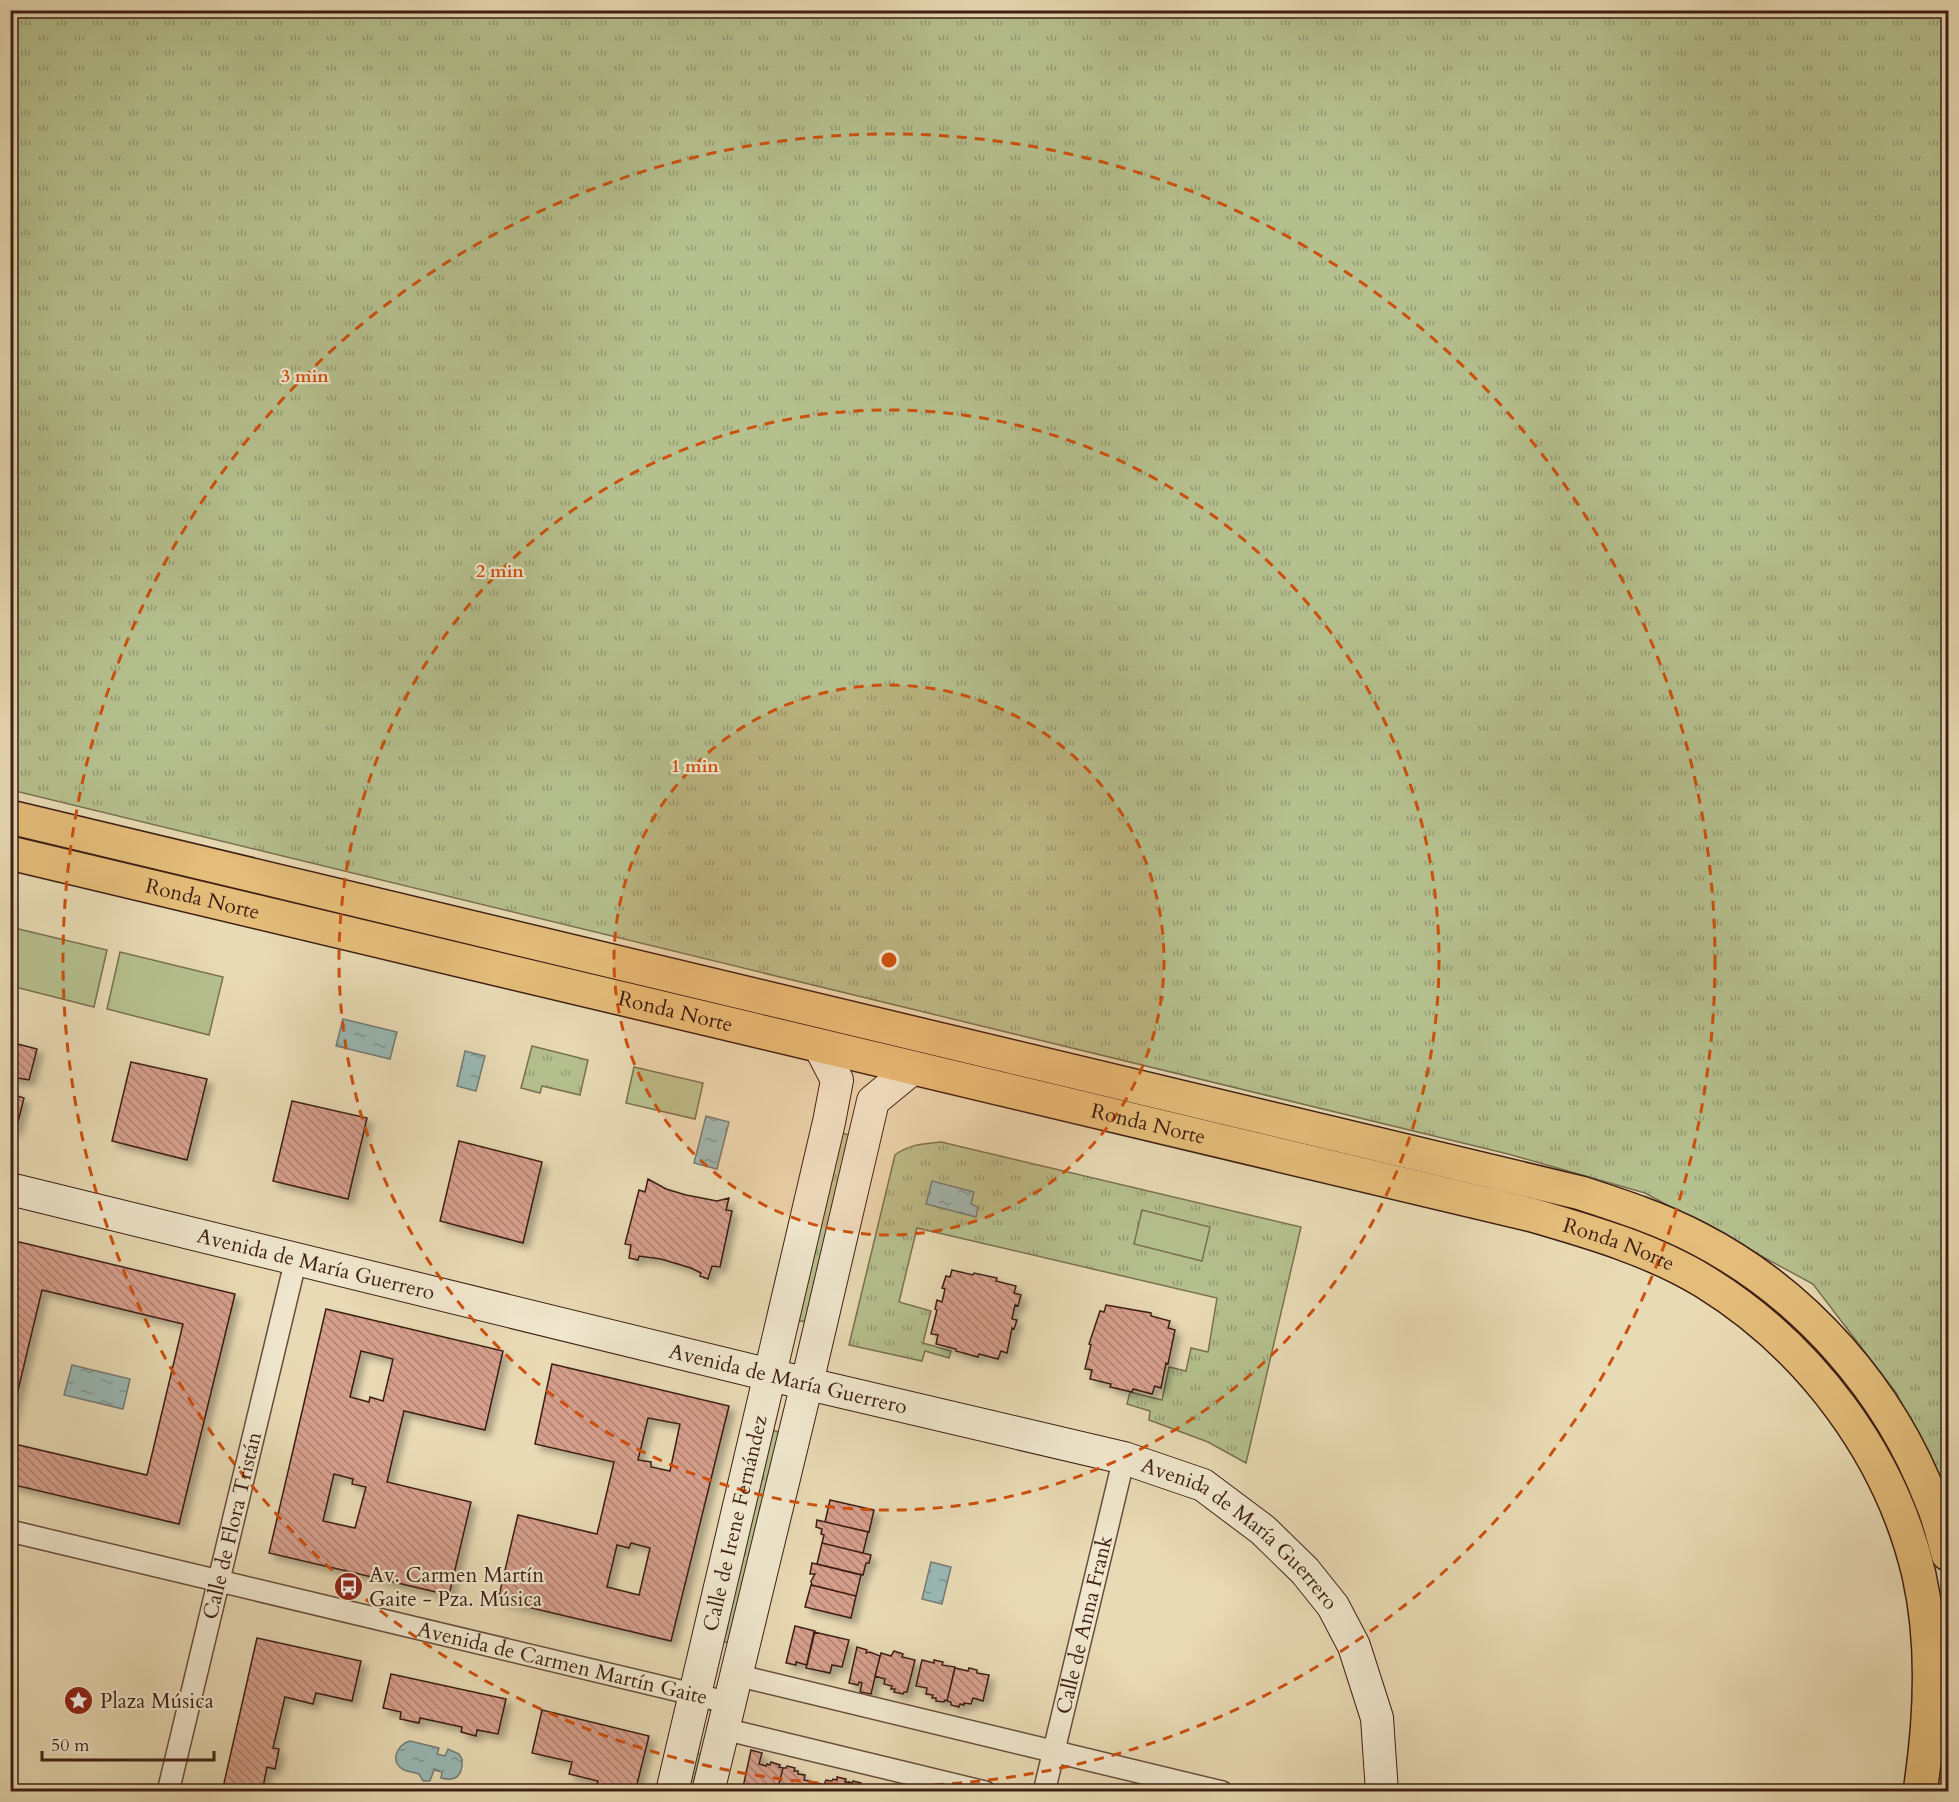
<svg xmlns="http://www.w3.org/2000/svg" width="1959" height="1802" font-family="Cardo,serif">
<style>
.grass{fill:url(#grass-tufts);stroke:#7a7051;stroke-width:1.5}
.garden{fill:#b5c08e;stroke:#7a7051;stroke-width:1.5}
.water{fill:url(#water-ripples);stroke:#757b75;stroke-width:1.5}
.building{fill:url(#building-back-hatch);stroke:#3e1f14;stroke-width:1.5;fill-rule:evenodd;filter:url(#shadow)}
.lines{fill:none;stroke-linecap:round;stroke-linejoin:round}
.street-casing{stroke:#684e3c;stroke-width:24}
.secondary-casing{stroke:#3e1f14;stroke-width:34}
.primary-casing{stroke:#3e1f14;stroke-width:36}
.street{stroke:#f0e7ce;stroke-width:21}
.secondary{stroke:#f0e7ce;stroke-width:32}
.primary{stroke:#e4bd7a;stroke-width:33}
.ring{fill:none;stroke:#ce500d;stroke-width:3;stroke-dasharray:10 8}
.labels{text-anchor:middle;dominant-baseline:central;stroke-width:4.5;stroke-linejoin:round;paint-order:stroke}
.street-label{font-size:21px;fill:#3e1f14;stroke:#f0e7ce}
.poi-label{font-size:21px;fill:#3e1f14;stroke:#f0e7ce;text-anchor:start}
.centre{fill:#ce500d;stroke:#f0e7ce;stroke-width:3}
.ring-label{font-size:18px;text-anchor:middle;font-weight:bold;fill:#ce500d;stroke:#f0e7ce;stroke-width:4.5;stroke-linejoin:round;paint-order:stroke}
</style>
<defs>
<pattern id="grass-tufts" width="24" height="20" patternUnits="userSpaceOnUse" patternTransform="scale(1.5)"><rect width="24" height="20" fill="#b5c08e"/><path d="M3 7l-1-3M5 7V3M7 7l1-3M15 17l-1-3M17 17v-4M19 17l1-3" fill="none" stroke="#959b73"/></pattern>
<pattern id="water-ripples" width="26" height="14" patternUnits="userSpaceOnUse" patternTransform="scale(1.5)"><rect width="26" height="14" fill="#99b9b5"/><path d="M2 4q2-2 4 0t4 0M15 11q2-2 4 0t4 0" fill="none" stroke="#7e9692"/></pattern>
<pattern id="building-back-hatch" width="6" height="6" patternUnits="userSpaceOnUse" patternTransform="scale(1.5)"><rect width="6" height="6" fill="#d69f8c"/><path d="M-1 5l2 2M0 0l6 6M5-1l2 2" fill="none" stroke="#af8171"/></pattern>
<filter id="shadow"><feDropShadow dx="5.5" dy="5.5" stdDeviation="3" flood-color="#0004"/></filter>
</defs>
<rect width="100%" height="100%" fill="#e8dab4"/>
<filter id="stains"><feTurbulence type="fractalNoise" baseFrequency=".00333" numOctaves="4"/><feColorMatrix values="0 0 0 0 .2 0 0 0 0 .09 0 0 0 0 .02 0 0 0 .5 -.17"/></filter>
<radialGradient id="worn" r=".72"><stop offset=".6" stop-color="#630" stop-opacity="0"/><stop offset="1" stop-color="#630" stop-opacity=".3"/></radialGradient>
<path class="grass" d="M11,11H1948V1504L1897,1394L1813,1284L1645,1193L1508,1154L11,790Z
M532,1046L588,1060L580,1095L542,1086L540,1093L521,1088Z
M841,1133L850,1135L806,1322L796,1320Z
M941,1142L1301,1227L1246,1463L1208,1442L1149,1420L1150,1411L1127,1404L1130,1392L1162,1400L1169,1367L1186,1371L1191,1348L1208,1352L1217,1298L917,1228L899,1302L931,1311L923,1343L951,1351L949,1358L925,1351L922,1361L849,1345L895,1155C909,1144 924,1144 941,1142Z
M771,1430L780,1432L730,1643L720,1641Z
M693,1752L703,1755L695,1791L684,1792Z"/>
<path class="garden" d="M10,927L107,950L94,1007L11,986Z
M120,952L223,977L209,1035L107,1009Z
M634,1067L703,1083L695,1119L626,1103Z
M1142,1210L1210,1227L1202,1261L1134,1244Z"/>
<path class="water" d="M343,1019L397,1032L390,1059L336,1046Z
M465,1051L485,1056L476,1091L457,1086Z
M706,1116L729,1122L717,1169L694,1163Z
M932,1181L974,1192L971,1204L978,1207L976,1217L926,1204Z
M72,1365L130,1379L123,1409L64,1395Z
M931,1562L951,1567L942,1604L922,1599Z
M410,1741L439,1748L437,1754L445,1756L448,1749L459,1754L462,1759C463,1776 456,1782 441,1778L442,1772L434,1770L430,1781H423L419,1774C414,1772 408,1772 404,1770C389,1762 397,1744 410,1741Z"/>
<path class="building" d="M10,1042L37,1049L29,1080L18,1078V1080L10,1079Z
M131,1062L207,1079L187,1160L112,1141Z
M10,1090L14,1091V1095L24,1098L16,1130L10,1129Z
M292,1101L367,1118L348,1199L273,1181Z
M459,1141L542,1162L523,1243L440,1221Z
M648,1179L666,1189L686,1195L717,1201L729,1198L726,1210L732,1211L720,1267L712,1266L708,1279L700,1276L701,1273L691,1268L661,1259L639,1256L638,1260L629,1258L631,1245L625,1244L639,1190L645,1192Z
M11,1240L235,1294L179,1524L10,1484V1443L147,1475L183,1324L42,1290L10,1424Z
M952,1270L973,1275L974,1273L997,1278L996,1281L1016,1286L1014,1293L1021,1295L1018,1306L1015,1305L1012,1319L1017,1320L1014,1329L1012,1328L1007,1353L1001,1351L998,1359L979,1354L978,1357L956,1351V1349L936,1344L938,1335L931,1334L937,1310L935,1309L937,1300L942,1302L945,1289L942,1288L946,1276L950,1277Z
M1106,1305L1151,1313V1316L1170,1321L1168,1328L1175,1330L1168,1364L1166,1363L1161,1388L1155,1386L1152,1394L1133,1389L1132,1392L1110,1387L1111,1384L1090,1379L1092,1370L1085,1369L1091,1345L1089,1344L1100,1311L1104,1312Z
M326,1309L503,1351L485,1430L404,1411L387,1482L471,1502L449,1595L269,1553ZM361,1351L393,1359L383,1401L370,1397L369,1402L350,1397ZM334,1474L353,1479L352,1484L366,1487L355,1528L323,1521Z
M552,1364L729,1406L671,1641L498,1600L518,1515L597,1534L614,1462L535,1444ZM648,1418L680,1424L670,1471L651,1467V1462L638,1460ZM631,1543L650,1548L639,1595L607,1587L617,1545L629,1548Z
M830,1500L874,1510L869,1532L825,1522Z
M817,1520L868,1532L863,1553L822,1543L824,1535L821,1534L822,1529L816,1527Z
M822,1543L871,1555L869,1563H866L863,1575L817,1564Z
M812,1563L861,1575L856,1596L812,1585L811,1581L815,1574H810Z
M811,1585L856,1596L851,1618L805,1607Z
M795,1626L815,1631L807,1665L796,1662V1665L786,1663Z
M814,1632L849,1640L842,1667L832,1665L830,1673L806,1668Z
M257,1638L361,1661L352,1701L316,1693L313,1704L285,1697L273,1748L279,1749L275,1769L267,1767L262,1792H222Z
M857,1647L867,1650L866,1653L870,1652L880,1656L871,1694L860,1692L862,1683L859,1682L858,1685L849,1683Z
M894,1651L903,1654L902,1657L915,1660L907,1692H904L903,1694L894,1692L895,1689H891L892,1686L884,1684L885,1679L875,1676L881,1653L891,1656Z
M922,1660L934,1663V1660L943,1662L942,1665L955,1667L947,1701L945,1700L944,1702L936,1701V1698H932L933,1695L926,1694L927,1688L916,1686Z
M955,1668L968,1671L969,1668L977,1670V1673L989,1675L983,1701L973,1698L971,1704L964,1703V1705L960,1704L959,1707L951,1705V1702L947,1701Z
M391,1674L506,1699L498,1734L477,1730L476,1736L461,1732L462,1727L420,1718L419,1723L400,1719L401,1712L383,1708Z
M542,1710L649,1736L635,1792H595L598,1781L569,1774L572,1762L532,1753Z
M751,1750L762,1753L759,1764L766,1766L767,1764L770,1765L771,1762L780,1765L779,1767L783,1768L777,1792H742Z
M787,1766L795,1768L794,1771H798V1774L805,1775L804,1780L813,1782L811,1792H777L783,1768H786Z
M837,1777L846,1779L845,1782H849L847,1792H811L813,1782L824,1785L826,1780L832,1781L833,1779L837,1780Z
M853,1781L861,1783L860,1785L865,1786L864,1789L871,1790V1792H847L849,1782L852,1783Z"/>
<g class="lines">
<defs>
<g id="street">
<path id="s1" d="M10,1531L730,1703"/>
<path d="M736,1675L1222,1792"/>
<path d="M724,1729L985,1792"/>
<path id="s2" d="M168,1792L296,1259"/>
<path id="s3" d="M1044,1792L1124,1458"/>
</g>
<g id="secondary">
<path id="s4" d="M10,1189L770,1375L1124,1458L1203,1485L1263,1530L1305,1571L1333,1606L1354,1646L1377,1718L1382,1792"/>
<path id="s5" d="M672,1792L829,1122L837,1080L820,1047"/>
<path d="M708,1792L807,1383L873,1101L913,1068"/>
</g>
<g id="primary">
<path d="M10,817L1581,1193C1621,1206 1661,1219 1699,1239C1805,1294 1890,1391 1932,1502C1939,1518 1943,1536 1948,1554"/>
<path id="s6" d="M10,853L1532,1215C1591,1232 1653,1250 1705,1282C1810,1347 1891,1455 1919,1575C1935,1646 1931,1720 1920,1792"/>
</g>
</defs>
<use href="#street" class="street-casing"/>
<use href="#secondary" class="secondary-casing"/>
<use href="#primary" class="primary-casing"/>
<use href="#street" class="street"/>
<use href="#secondary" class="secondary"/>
<use href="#primary" class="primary"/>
</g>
<circle cx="889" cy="960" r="275" fill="#ce500d" fill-opacity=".12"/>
<g class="ring">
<circle cx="889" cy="960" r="275"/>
<circle cx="889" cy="960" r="550"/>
<circle cx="889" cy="960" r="826"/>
</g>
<defs>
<symbol id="bus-disc" viewBox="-11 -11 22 22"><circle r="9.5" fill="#8f2418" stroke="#f0e7ce"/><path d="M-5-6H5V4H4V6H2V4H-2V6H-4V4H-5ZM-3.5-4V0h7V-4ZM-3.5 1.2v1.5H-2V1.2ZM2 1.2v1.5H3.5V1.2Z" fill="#fff"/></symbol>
<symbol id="sight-disc" viewBox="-11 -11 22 22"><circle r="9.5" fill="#8f2418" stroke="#f0e7ce"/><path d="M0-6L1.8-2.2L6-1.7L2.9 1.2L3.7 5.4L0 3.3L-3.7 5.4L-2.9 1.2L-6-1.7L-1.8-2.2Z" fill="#fff"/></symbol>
</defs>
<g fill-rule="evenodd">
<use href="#bus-disc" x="332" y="1570" width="33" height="33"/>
<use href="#sight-disc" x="62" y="1684" width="33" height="33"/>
</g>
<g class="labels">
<g class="street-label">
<text stroke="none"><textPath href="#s6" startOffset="198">Ronda Norte</textPath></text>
<text stroke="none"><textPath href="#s6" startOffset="684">Ronda Norte</textPath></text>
<text stroke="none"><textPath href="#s6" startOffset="1170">Ronda Norte</textPath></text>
<text stroke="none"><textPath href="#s6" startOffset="1656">Ronda Norte</textPath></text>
<text stroke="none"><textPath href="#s4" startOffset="315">Avenida de María Guerrero</textPath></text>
<text stroke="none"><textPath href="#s4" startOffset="801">Avenida de María Guerrero</textPath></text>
<text stroke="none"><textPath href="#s5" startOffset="276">Calle de Irene Fernández</textPath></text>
<text stroke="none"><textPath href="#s2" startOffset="274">Calle de Flora Tristán</textPath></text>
<text stroke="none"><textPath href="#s4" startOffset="1287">Avenida de María Guerrero</textPath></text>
<text stroke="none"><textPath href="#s3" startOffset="172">Calle de Anna Frank</textPath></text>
<text stroke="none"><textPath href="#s1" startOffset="568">Avenida de Carmen Martín Gaite</textPath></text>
</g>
<g class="poi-label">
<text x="369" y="1575">Av. Carmen Martín<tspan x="369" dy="24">Gaite - Pza. Música</tspan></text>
<text x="100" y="1701">Plaza Música</text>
</g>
</g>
<circle cx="889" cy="960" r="9" class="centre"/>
<g class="ring-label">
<text x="305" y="382">3 min</text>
<text x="500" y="577">2 min</text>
<text x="695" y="772">1 min</text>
</g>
<rect width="1959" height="1802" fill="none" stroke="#e8dab4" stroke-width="36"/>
<rect x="12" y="12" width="1935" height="1778" fill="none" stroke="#3e1f14" stroke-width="3"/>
<rect x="18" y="18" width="1923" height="1766" fill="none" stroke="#3e1f14" stroke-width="1.5"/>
<path d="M42 1751v9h172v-9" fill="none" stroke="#3e1f14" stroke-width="3"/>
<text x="51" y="1751" font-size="18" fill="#3e1f14" stroke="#f0e7ce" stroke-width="4.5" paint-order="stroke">50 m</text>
<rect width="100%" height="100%" filter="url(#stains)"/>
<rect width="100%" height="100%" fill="url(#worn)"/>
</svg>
